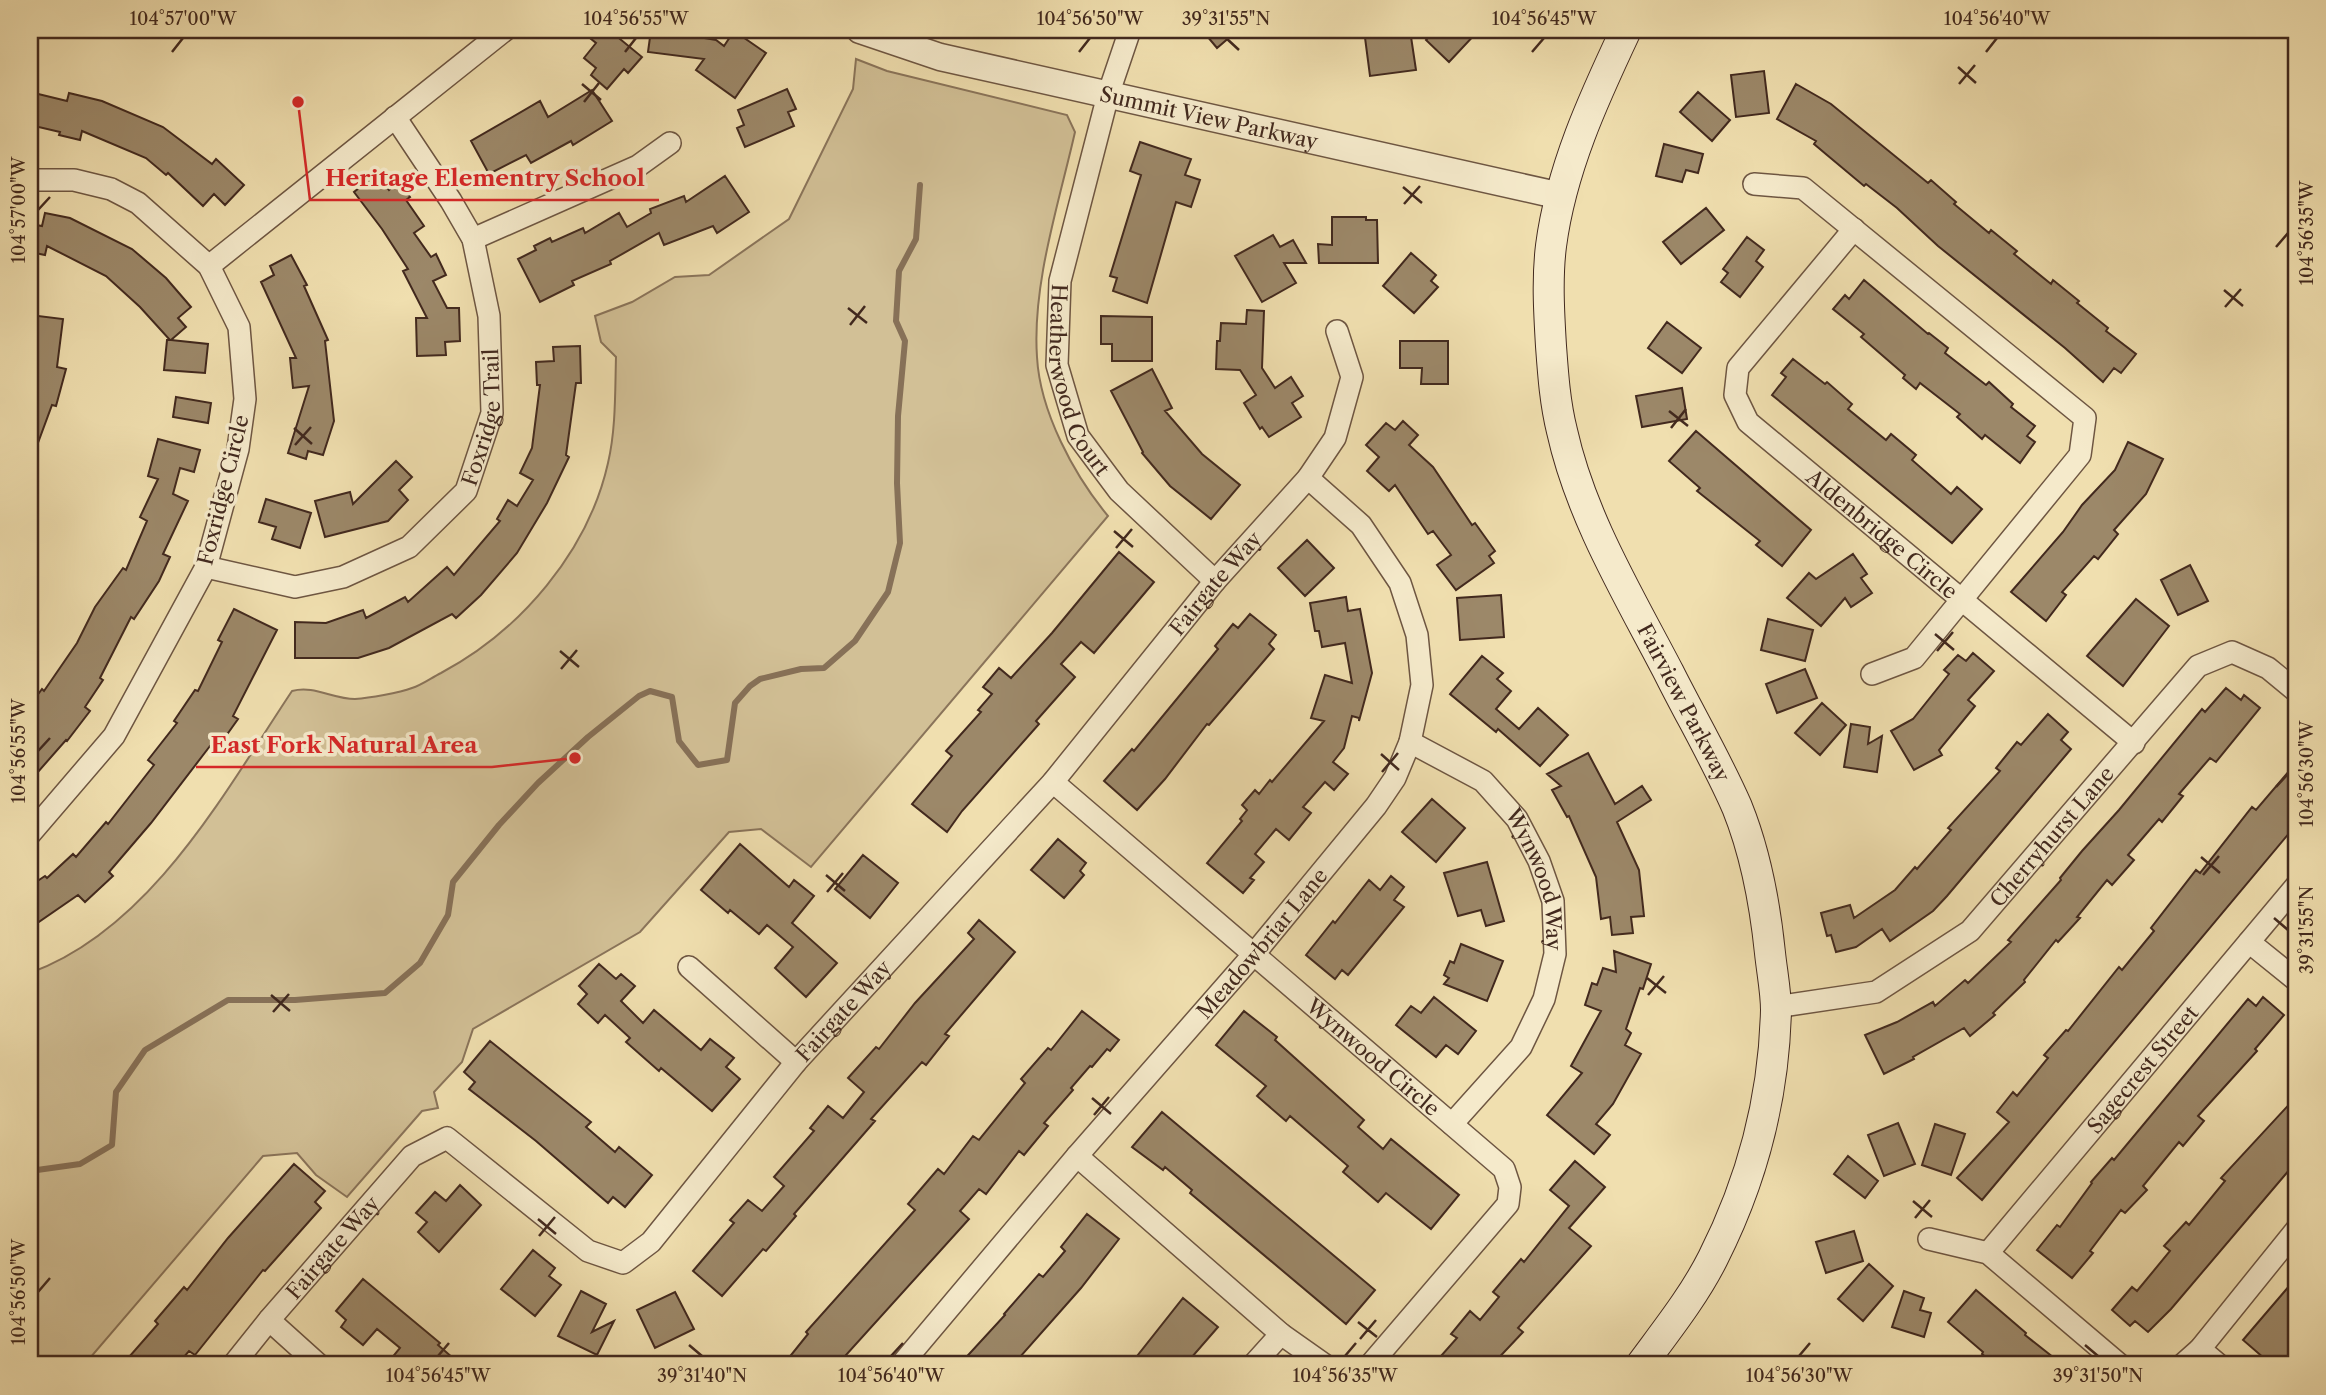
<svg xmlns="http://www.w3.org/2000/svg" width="2326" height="1395" font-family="'Libre Caslon Text',serif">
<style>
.green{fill:#d2c096;stroke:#8a745a;stroke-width:2}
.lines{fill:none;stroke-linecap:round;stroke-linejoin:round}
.stream{stroke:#877158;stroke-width:6}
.building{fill:#9c8869;stroke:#42291e;stroke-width:2}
.minor-casing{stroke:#6e5642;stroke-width:24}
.tertiary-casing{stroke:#6e5642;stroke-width:29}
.secondary-casing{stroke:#42291e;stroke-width:32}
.minor{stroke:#f5eacb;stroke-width:21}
.tertiary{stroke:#f5eacb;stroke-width:26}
.secondary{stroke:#f5eacb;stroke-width:30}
.ticks{fill:none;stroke:#42291e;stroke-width:2.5}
.labels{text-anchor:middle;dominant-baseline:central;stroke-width:7;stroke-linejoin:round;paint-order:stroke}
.street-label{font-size:21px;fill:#42291e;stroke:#f5eacb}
.leader{fill:none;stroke:#d62828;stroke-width:2.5}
.callout-dot{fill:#d62828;stroke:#f5eacb;stroke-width:2.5}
.callout-label{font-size:23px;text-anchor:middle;font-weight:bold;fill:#d62828;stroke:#f5eacb;stroke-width:7;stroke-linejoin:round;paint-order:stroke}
.neatline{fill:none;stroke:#42291e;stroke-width:2.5}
.ticks-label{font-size:18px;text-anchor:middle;fill:#42291e}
</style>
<rect width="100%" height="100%" fill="#f0dfaf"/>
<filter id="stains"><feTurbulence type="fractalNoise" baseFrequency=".00286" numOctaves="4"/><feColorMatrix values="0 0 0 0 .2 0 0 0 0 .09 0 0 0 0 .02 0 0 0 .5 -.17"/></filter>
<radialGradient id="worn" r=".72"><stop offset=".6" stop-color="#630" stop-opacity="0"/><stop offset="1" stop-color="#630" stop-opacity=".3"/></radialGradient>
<path class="green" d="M856,59L887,71L1067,115L1075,132C1059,203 1032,284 1037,357C1040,412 1074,475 1108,516L811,867L761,829L729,832L640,932L473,1029L462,1062L434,1092L438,1108L422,1111L347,1197L316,1175L297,1153L263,1156L84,1365H30V973C151,929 224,793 292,691C314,685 333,699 355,699C369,698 399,693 412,688C422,685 431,678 441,673C520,631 588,552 608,463C616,429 615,391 616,357L601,342L595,316L632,302L675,277L709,275L789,219L853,89Z"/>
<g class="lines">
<path class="stream" d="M30,1171L80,1164L112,1145L116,1092L145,1050L228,1000H295L385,993L420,963L448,915L453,882L499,825L538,783L588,737L639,696L650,691L672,697L679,741L698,765L727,760L735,703L750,686L760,679L801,669L824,668L855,641L888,592L900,543L897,483L898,416L905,341L896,321L899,271L916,239L920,185"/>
</g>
<path class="building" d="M580,30H609L642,57L628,73L624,69L607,89L591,75L596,68L584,58L596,43Z
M651,30H687L686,35L716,40L724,46L734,31L766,53L735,98L696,70L704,59L648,52Z
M1202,30H1238L1217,48Z
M1364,30H1410L1416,70L1370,76Z
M1435,30H1479L1449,62L1426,40Z
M1764,71L1769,113L1736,117L1731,75Z
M1796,84L1831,104L1928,183L1931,180L1956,202L1954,204L1989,233L1991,230L2017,251L2014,254L2051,284L2053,280L2079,301L2077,303L2108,328L2106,331L2136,354L2121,373L2114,368L2103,382L2065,348L1938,246L1897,208L1866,184L1864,186L1827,155L1814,144L1816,141L1777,119Z
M787,89L796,109L788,112L794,126L745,147L737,128L744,125L738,110Z
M592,90L612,121L573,145L571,141L531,163L526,155L489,174L471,141L540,101L548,117Z
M30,92L67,101L69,93L102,101L163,127L212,164L216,159L244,185L225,205L214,194L203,206L168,173L166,175L146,158L82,131L80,140L59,135L60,132L30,125Z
M1698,92L1730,120L1712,141L1680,112Z
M1140,142L1191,159L1185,175L1200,180L1191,207L1176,202L1147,303L1113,291L1117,278L1110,276L1141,175L1130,171Z
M1664,144L1703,154L1698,173L1686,170L1682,182L1656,176Z
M377,174L389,190L398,182L410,197L406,200L424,226L414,233L431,257L436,254L446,275L433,281L447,308H459L460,341L445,342L446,355L417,356L416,318H427L403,271L408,269L382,229L354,192Z
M725,176L749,212L717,233L713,226L664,245L659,233L610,261L611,264L572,281L574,285L540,302L518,259L536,250L534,246L550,238L552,242L583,228L585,233L619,213L627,227L651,213L650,209L684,196L686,202Z
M1706,208L1724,230L1681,264L1663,242Z
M45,213L70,218L132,249L166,278L191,307L178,318L186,327L171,340L208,344L205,373L164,370L167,340H170L140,307L106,276L47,246L45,255L30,252V224L42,226Z
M1332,217H1366V220H1377L1378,263H1319L1318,244L1332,245Z
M1273,235L1280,247L1293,240L1306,263H1284L1296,283L1262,302L1235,256Z
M1747,237L1764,250L1756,261L1763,267L1740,297L1721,282L1728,273L1723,269Z
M1411,253L1436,275L1431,281L1438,287L1414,313L1383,286Z
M291,255L307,285L304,286L328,340L325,341L334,421L323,455L308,451L306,459L288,453L309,386L293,388L290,358H296L261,282L274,275L270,266Z
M1864,280L1928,334L1929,333L1948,348L1945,353L1986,385L1989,382L2013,404L2011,407L2035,426L2027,436L2035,442L2020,463L1985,435L1982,439L1957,417L1960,414L1920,383L1916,389L1903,378L1905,375L1861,337L1864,334L1833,309L1845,295L1849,299Z
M1247,310L1264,311L1262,368L1275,388L1291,377L1303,396L1292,403L1301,417L1269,437L1262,427L1260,429L1244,403L1256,395L1240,370L1216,369L1217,341H1220L1221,323L1246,324Z
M30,315L63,319L57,367L66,369L56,406L52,405L32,459H30Z
M1101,316L1152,317V361H1112V344H1101Z
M1667,322L1701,348L1682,373L1648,348Z
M1400,341H1448V384H1421L1422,368H1400Z
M580,346L581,383H576L566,455L569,457L547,503L517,553L481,595L456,618L452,614L389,648L358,658H295V622L326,623L363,610L366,618L405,597L408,602L447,567L454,575L500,521L497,519L508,500L517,506L533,480L520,473L532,448L540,385H537L536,362L554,361L553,347Z
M1793,359L1825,384L1827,382L1852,404L1848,409L1886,440L1891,434L1916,455L1912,460L1951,494L1957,487L1982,509L1952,543L1772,395L1786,377L1781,373Z
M1152,369L1172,408L1165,411L1202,454L1240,485L1211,519L1170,486L1142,453L1143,452L1111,391Z
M1682,388L1687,419L1642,427L1636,396Z
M176,397L211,403L208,423L173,417Z
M1403,421L1418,435L1409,445L1433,467L1472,525L1475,523L1495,551L1489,556L1494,563L1456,590L1437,565L1451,555L1433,531L1428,534L1395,485L1389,491L1367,471L1379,457L1366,445L1386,423L1395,430Z
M1696,431L1811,530L1782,566L1756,545L1760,541L1697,491L1700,488L1669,461Z
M158,439L200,450L194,472L180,468L173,494L188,501L163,554L170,557L159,581L134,619L131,617L100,678L103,680L85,707L90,711L67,741L66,740L30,781V705L42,689L44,691L77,643L95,607L123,568L126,570L147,521L140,517L158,479L148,476Z
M2128,442L2163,459L2146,494L2114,530L2118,534L2098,559L2094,556L2062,592L2066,595L2046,621L2011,592L2063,532L2082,505L2115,470Z
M396,461L412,477L399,490L408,500L388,521L325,537L315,501L350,492L353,504Z
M266,499L311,513L300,548L272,539L276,527L259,522Z
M1307,540L1334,568L1305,596L1278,568Z
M1119,552L1154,582L1094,653L1081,642L1061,664L1075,677L1036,721L1039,724L962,811L947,832L912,804L952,756L946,751L981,712L978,710L992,694L983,687L999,668L1011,678L1052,633Z
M1853,554L1867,574L1861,578L1872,593L1851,607L1845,598L1821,626L1787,598L1809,573L1816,579Z
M2190,565L2208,601L2178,615L2161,580Z
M1501,595L1504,637L1460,640L1457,598Z
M1346,597L1348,611L1360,609L1372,673L1359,721V718L1352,716L1344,748L1333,762L1348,774L1334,790L1325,782L1303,807L1311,813L1289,840L1276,829L1255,854L1264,862L1250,878L1254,880L1243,893L1207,863L1242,821L1240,819L1247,810L1242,805L1255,790L1259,794L1270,780L1272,782L1324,721L1311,718L1325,675L1352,683L1345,643L1322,647L1319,631H1315L1310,603Z
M2136,599L2169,626L2123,686L2087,656Z
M234,609L277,630L233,716L238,719L216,750L210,746L151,823L109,872L113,876L85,902L78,895L30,928V886L45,876L47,878L73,854L76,857L106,822L108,824L154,765L148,760L177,723L174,721L195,690L198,691L222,642L218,640Z
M1250,614L1276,635L1269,644L1274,649L1209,725L1207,724L1165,779L1137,810L1104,781L1132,749L1134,751L1218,649L1215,646L1233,624L1238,628Z
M1768,619L1813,630L1805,661L1761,650Z
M1973,653L1994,671L1968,700L1975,706L1939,750L1942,755L1914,770L1891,731L1913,719L1949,674L1944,670L1958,655L1966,661Z
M1482,656L1503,673L1497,679L1511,691L1496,709L1519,729L1538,708L1568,735L1540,766L1498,729L1496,732L1450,694Z
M1805,669L1817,698L1777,713L1766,684Z
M2226,688L2241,700L2244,695L2260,708L2216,762L2210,758L2179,794L2183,796L2162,822L2159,819L2128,855L2134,860L2112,885L2107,880L2077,917L2080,918L2058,942L2056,940L2024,980L2025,982L1993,1013L1995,1015L1970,1036L1964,1028L1913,1057L1914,1059L1884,1074L1865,1035L1897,1022L1933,1002L1935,1006L1965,980L1968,983L2011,942L2008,940L2061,880L2060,878L2082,851L2119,810L2202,709L2205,712Z
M1822,703L1846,725L1820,755L1795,733Z
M2048,714L2068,732L2061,740L2071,749L1947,896L1933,911L1890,941L1882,929L1856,947L1836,952L1831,935L1827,936L1821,913L1850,905L1854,918L1895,890L1915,867L1917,869L1951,830L1948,828L2000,771L1996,768L2017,742L2021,745Z
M1851,724L1870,727L1868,744L1882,736L1877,772L1844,767Z
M1588,753L1615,804L1642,786L1651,800L1617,822L1639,870L1644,916L1631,917L1633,933L1612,935L1610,917L1601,919L1596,877L1569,816L1567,817L1552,790L1561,786L1547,774Z
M2296,763V825L1982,1200L1957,1178L2009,1122L1997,1112L2013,1092L2017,1096L2048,1058L2044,1055L2066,1030L2068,1031L2119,967L2122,970L2154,931L2151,928L2196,870L2200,873L2252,807L2256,810Z
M1432,799L1465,828L1436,862L1402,832Z
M1058,839L1086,863L1080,871L1084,875L1064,898L1031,870Z
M740,844L789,887L794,880L814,896L792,923L837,963L806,997L775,968L793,947L767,925L759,934L730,910L728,913L701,890Z
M863,855L898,883L870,918L835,889Z
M1487,862L1504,921L1486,926L1481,910L1458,916L1444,873Z
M1391,876L1404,887L1394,900L1404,907L1348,975L1342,970L1335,979L1306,955L1333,921L1335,923L1369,880L1380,890Z
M979,920L1015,952L945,1034L949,1036L926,1065L922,1062L871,1119L875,1121L794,1214L796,1216L766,1251L763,1249L722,1296L693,1271L734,1223L730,1220L748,1200L762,1211L784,1186L774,1177L814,1131L810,1128L828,1106L843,1118L864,1092L848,1078L876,1047L879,1049L915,1003L974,939L968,933Z
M1461,944L1503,961L1487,1001L1444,984L1449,978L1444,975L1450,961L1454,963Z
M1614,951L1651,964L1643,989L1640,988L1626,1029L1631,1033L1625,1045L1641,1054L1613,1104L1596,1124L1610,1135L1594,1154L1547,1115L1582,1073L1571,1066L1601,1011L1585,1005L1592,983L1597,985L1603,968L1616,972Z
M599,964L616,979L621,974L635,986L621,1001L643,1023L654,1010L701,1050L710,1039L734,1058L726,1067L740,1079L712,1111L661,1068L659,1071L626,1042L630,1038L605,1015L598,1023L578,1004L587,994L579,986Z
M1434,997L1476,1031L1458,1054L1446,1045L1436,1057L1396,1025L1411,1006L1421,1013Z
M2263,997L2284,1015L2255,1049L2257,1051L2198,1116L2204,1121L2183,1146L2179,1142L2143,1186L2147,1190L2125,1213L2121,1210L2090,1251L2093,1253L2072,1278L2037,1250L2057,1225L2060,1227L2092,1183L2091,1182L2112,1158L2114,1160L2248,999L2256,1006Z
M1082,1011L1119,1040L1110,1051L1107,1049L1092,1067L1090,1066L1071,1088L1073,1090L1044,1123L1048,1126L1024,1155L1019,1151L986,1194L979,1189L960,1211L969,1219L837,1365H783L808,1334L806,1332L915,1210L908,1204L938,1169L944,1174L973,1136L979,1140L1025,1083L1021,1079L1048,1048L1051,1050Z
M1244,1011L1277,1037L1275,1040L1364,1120L1358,1127L1383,1149L1391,1139L1459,1195L1431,1229L1386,1193L1378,1202L1343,1172L1348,1166L1290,1116L1286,1121L1257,1096L1266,1086L1216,1045Z
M490,1041L591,1122L586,1127L615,1152L619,1147L652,1175L625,1207L613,1197L608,1203L536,1141L469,1089L475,1082L464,1072Z
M2296,1097V1162L2171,1309L2148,1332L2135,1321L2130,1326L2112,1310L2132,1287L2137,1291L2170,1251L2164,1246L2186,1222L2189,1225L2225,1181L2221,1178Z
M1162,1112L1375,1290L1346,1324L1190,1193L1192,1190L1165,1167L1163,1170L1132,1147Z
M1898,1123L1915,1164L1884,1176L1868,1135Z
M1935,1124L1965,1134L1951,1175L1922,1165Z
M1848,1156L1878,1181L1865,1198L1834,1174Z
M1575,1161L1605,1187L1569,1228L1591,1246L1518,1328L1523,1332L1492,1365H1433L1457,1338L1451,1334L1470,1311L1480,1320L1499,1297L1493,1292L1521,1259L1524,1262L1569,1206L1550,1190Z
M294,1164L325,1191L315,1202L321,1208L265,1271L263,1270L195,1355L189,1351L177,1365H122L158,1324L155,1321L184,1287L187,1290L228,1238Z
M460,1185L481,1205L439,1252L418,1232L427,1222L416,1213L435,1192L446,1201Z
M1087,1214L1119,1239L1081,1288L1013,1365H959L1005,1315L1004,1314L1039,1274L1043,1277L1065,1251L1061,1247Z
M1854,1231L1863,1261L1826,1273L1816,1242Z
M533,1250L555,1268L549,1276L561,1285L535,1316L501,1289Z
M1869,1264L1893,1286L1863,1321L1838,1299Z
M2296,1278V1349L2283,1365H2272L2243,1340Z
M363,1279L440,1343L438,1345L461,1365H386L400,1348L377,1329L363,1345L341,1327L346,1320L336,1311Z
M1976,1290L2026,1333L2025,1335L2063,1365H1995L1982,1354L1983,1352L1948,1322Z
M581,1291L606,1304L592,1332L614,1321L597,1355L558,1336Z
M1904,1291L1924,1298L1920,1310L1931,1313L1924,1337L1892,1327Z
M675,1292L694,1329L655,1348L637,1310Z
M1183,1298L1218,1327L1185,1365H1130Z"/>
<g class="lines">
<defs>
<g id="minor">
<path id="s1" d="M1130,30L1108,95L1060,281L1057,365L1078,436L1119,491L1215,581"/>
<path d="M30,180H74L111,189L138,203L209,266L239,327L245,399L238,449L206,567L114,736L30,834"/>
<path d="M1754,184L1803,188L2085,418L2080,455L1914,658L1872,674"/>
<path id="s2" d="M1854,229L1738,368L1735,395L1748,422L2134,743"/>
<path d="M473,239L638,166L670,143"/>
<path d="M209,266L505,30"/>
<path id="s3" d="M206,567L295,587L343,577L409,547L466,491L492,413L489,316L473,239L451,201L395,117"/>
<path id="s4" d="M1410,742L1483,781L1517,819L1539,861L1553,901L1555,954L1544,999L1521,1047L1452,1124"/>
<path id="s5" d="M1053,782L1504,1169L1510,1187L1508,1204L1370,1365"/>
<path d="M2249,942L2296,980"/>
<path d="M689,967L796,1062"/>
<path id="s6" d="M1776,1007L1876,992L1970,931L2198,666L2232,652L2268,668L2296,691"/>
<path d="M1077,1156L1281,1334L1325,1365"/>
<path d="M1929,1239L1988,1253L2120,1365"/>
<path id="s7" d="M1988,1253L2296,886"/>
<path d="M269,1320L319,1365"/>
<path d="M2200,1349L2219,1365"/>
<path id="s8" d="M233,1365L269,1320L412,1156L447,1138L588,1251L623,1263L651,1242L796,1062L1053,782L1215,581L1308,478L1335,438L1352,377L1337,331"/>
<path id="s9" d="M901,1365L1077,1156L1254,954L1376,806L1395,778L1410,742L1422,685L1417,635L1400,583L1361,525L1308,478"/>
<path d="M1253,1365L1281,1334"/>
<path d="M2182,1365L2200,1349L2296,1230"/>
</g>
<g id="tertiary">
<path id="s10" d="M860,30L940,57L1561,196"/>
</g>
<g id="secondary">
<path id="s11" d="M1626,30C1594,98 1561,169 1551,246C1547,278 1549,313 1551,346C1553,374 1555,403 1562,431C1581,517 1629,596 1669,673C1691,717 1717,761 1737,807C1756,854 1765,904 1770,953C1772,972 1776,992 1776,1010C1774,1097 1752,1181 1713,1258C1694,1296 1666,1331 1641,1365"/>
</g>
</defs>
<use href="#minor" class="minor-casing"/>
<use href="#tertiary" class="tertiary-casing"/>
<use href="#secondary" class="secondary-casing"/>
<use href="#minor" class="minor"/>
<use href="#tertiary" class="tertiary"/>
<use href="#secondary" class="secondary"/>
</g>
<path class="ticks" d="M1226,38L1239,50M172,52L183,38M625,52L636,38M1079,52L1090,38M1532,52L1544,38M1986,52L1997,38M1958,67L1976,83M582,84L601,100M1959,84L1975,65M584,102L599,83M1403,187L1422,203M1404,204L1420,186M38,210L50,197M2276,247L2288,233M2224,290L2243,306M2225,307L2241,289M848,308L867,323M850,325L865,306M1669,411L1688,426M294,428L312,444M1671,428L1686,409M295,445L311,427M1114,531L1133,547M1116,548L1132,529M1935,634L1954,650M560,651L579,667M1937,651L1953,632M561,669L577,650M38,751L50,738M1381,754L1399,770M1382,772L1398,753M2276,787L2288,774M2201,857L2220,873M826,875L845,891M2203,875L2219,856M827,892L843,873M2274,918L2288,930M1647,978L1666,993M271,995L290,1011M1648,995L1664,976M273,1012L289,994M1092,1098L1111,1114M1094,1115L1109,1097M1913,1201L1932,1217M1915,1218L1930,1200M538,1219L556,1234M539,1236L555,1217M38,1292L50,1278M1358,1322L1377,1337M1360,1339L1376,1320M689,1345L702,1356M2085,1345L2098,1356M438,1356L449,1343M891,1356L903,1343M1345,1356L1356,1343M1799,1356L1810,1343"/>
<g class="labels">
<g class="street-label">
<text stroke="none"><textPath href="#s10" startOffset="360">Summit View Parkway</textPath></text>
<text stroke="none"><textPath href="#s1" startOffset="364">Heatherwood Court</textPath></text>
<text stroke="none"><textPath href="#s3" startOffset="369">Foxridge Trail</textPath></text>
<text transform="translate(223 490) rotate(-76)">Foxridge Circle</text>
<text stroke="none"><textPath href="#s2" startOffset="413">Aldenbridge Circle</textPath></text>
<text stroke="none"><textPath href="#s8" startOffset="1435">Fairgate Way</textPath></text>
<text stroke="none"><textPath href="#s11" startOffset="714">Fairview Parkway</textPath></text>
<text stroke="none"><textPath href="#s6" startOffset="338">Cherryhurst Lane</textPath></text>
<text stroke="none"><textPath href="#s4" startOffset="198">Wynwood Way</textPath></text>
<text stroke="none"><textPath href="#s9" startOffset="555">Meadowbriar Lane</textPath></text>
<text stroke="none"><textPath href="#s8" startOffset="868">Fairgate Way</textPath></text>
<text stroke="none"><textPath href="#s5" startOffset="422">Wynwood Circle</textPath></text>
<text stroke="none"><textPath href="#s7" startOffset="240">Sagecrest Street</textPath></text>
<text stroke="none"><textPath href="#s8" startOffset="154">Fairgate Way</textPath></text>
</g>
</g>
<path class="leader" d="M298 102L310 200H659M575 758L492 767H196"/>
<g class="callout-dot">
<circle cx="298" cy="102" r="7"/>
<circle cx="575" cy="758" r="7"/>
</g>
<g class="callout-label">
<text x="485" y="186">Heritage Elementry School</text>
<text x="344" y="753">East Fork Natural Area</text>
</g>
<rect width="2326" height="1395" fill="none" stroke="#f0dfaf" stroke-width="77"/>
<rect x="38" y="38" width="2250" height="1318" class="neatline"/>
<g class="ticks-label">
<text x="183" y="25">104°57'00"W</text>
<text x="636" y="25">104°56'55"W</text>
<text x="1090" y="25">104°56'50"W</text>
<text x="1226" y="25">39°31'55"N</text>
<text x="1544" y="25">104°56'45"W</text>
<text x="1997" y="25">104°56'40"W</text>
<text transform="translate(19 210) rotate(-90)" y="6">104°57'00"W</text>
<text transform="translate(2307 233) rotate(-90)" y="6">104°56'35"W</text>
<text transform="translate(19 751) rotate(-90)" y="6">104°56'55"W</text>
<text transform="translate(2307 774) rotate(-90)" y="6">104°56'30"W</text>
<text transform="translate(2307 930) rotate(-90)" y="6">39°31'55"N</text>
<text transform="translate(19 1292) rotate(-90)" y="6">104°56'50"W</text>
<text x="438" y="1382">104°56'45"W</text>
<text x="702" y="1382">39°31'40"N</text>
<text x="891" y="1382">104°56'40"W</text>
<text x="1345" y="1382">104°56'35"W</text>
<text x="1799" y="1382">104°56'30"W</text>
<text x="2098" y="1382">39°31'50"N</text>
</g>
<rect width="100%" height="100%" filter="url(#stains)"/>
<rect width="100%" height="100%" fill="url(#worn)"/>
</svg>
